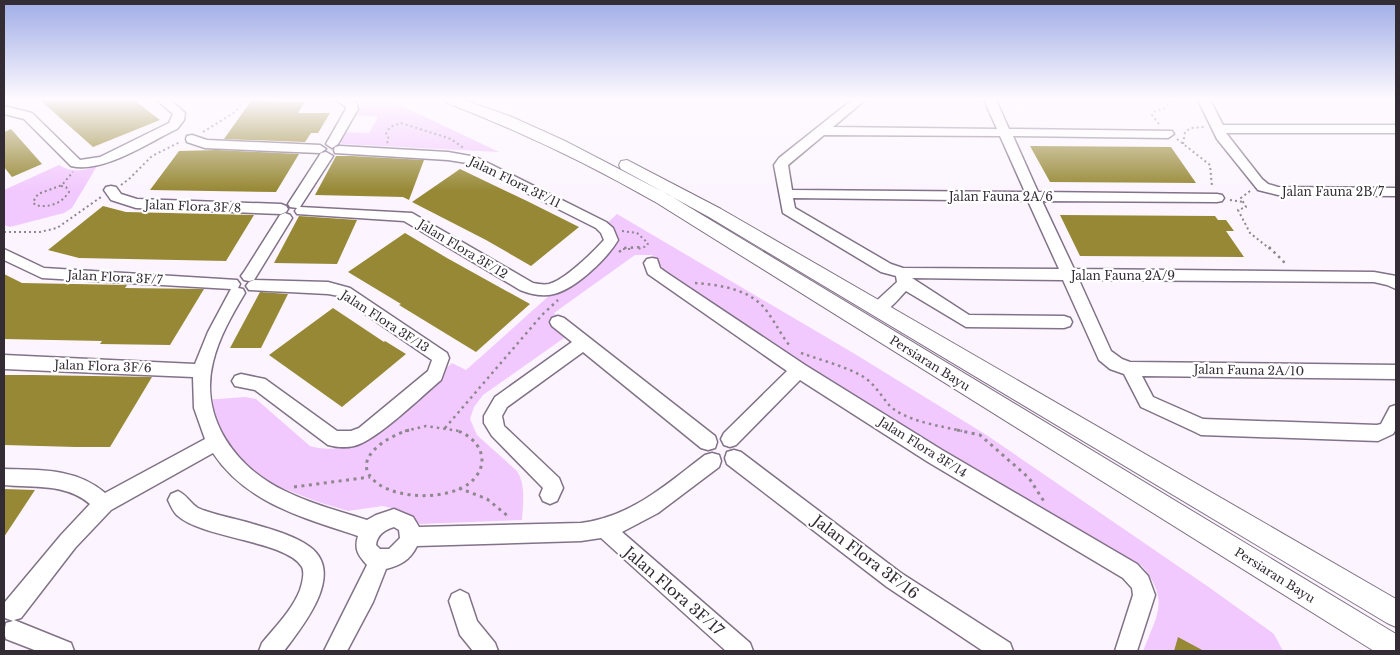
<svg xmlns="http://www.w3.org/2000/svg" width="1400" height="655" font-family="'Libre Baskerville',serif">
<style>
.green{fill:#f2c9fe}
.building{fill:#968834}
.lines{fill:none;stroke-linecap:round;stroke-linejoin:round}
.minor-casing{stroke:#827288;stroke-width:3}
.major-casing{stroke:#827288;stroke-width:2}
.path-far2{stroke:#8e8790;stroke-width:2;stroke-dasharray:2 3;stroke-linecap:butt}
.path-far1{stroke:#8e8790;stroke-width:2.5;stroke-dasharray:2.5 4;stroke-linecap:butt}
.path{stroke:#8e8790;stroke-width:3;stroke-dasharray:3 4.5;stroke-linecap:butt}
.minor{fill:#fff;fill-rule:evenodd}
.major{fill:#fff;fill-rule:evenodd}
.labels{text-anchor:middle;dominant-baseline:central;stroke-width:4.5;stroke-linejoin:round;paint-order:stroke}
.street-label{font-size:12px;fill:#332c35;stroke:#fff}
.near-street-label{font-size:15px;fill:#332c35;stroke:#fff}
</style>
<rect width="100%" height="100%" fill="#fcf5ff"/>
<path class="green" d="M364,100H385L396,103L499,152L342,144L340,142L344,132L369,133L378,117L355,115Z
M59,165C72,173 84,171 97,166L72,208L64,213L10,227L4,225V190Z
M617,214L855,354L988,436L1210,588L1274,634L1283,651H1143C1157,615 1170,600 1142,566L1007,491L853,398L660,271L656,259L652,255H635L554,313L574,331L483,395L474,407L470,419L477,435L517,471C526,485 523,503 522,520L420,524L402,511L383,506L348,511L318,502L269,483L233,459L204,400L245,397L256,399L310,446C330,452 348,448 366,437L452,363L466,370C513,329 558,286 607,246L604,226Z"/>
<path class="building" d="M40,100H134L160,120L93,147Z
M251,101L305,102L298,113H330L318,133H311L305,142L224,139Z
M11,129L42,164L12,177L4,167V132Z
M1030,146L1171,147L1196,183L1050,182Z
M216,150L299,154L276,192L150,190L179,151Z
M336,156H352L424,160L409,200L403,197L315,195Z
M460,169L527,201L579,227L531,266L486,240L412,202Z
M103,206L126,212L254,215L226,261L79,258L48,250Z
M1060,215L1215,216L1218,220H1226L1234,231H1226L1244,257L1080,256Z
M299,216L357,220L337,264L274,263Z
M405,233L447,258L530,304L476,352L399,305L401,304L348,272Z
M4,274L22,283L127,285L125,288L204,289L170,345L100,344L102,341L4,339Z
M260,292L288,294L261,348H230Z
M333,308L384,342L385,341L406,354L342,407L269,355Z
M4,375H33L152,377L110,447H76L4,445Z
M4,489L35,490L4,537Z
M1178,637L1204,651H1174Z"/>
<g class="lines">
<defs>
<path id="minor" d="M157,100H170L185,113L184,120L177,129C149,142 103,174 71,166L24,119L4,114V106L32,113L80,160L100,157L169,123L173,114Z
M336,100H350L356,102L358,109L338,144L332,148L326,144L346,109V107Z
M852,100H865L833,127L997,129L984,100H996L1009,129L1172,131L1174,134L1168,138L1013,136L1038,192L1217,194L1222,195L1224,198L1222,201L1217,202L1042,201L1074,269L1374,272L1396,276V289L1387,285L1374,282L1079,280L1111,351L1122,359L1130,362L1396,365V379L1142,376L1153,397L1203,419L1377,425L1381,424L1390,407L1396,405V429L1393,434L1378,441L1201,435L1195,432L1141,407L1124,374L1110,369L1099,360L1063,280L912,278L969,315L1064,316L1070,318L1072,322L1070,326L1064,328L966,327L906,291C897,300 886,317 872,313L870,309L872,305L897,282L896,276L881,272L783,213L774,165L779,158ZM824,135L1000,136L1025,192L792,190L788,165ZM793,198L1028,201L1059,269L903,268L891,264L795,208Z
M1198,100H1210L1223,125H1396V133H1226L1262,179L1268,184L1278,187L1396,188V196L1278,195L1258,190L1217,139Z
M192,135L207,140L320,145L326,149L320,153L205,148L187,142L186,139L187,136Z
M340,146L448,152L476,157L606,222L613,228L618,240C607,259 575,289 554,294C542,297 530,294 520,290L404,221L297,214L295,211L297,208L290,207L288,204L321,153L326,152L333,156L300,207L412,213L533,283C538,284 544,285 549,284C565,280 593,252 604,240L601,233L596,228L467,163L448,160L335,153L334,150L335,147Z
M111,186L116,187L121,194L137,199L281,204L286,206L288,209L286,212L281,214L136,208L111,200L104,190L106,187Z
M285,213L290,215L292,218L254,280L249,281L244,280L241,276L244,272L280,215Z
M4,249L44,268L237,280L240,284L238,288L243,289L245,293C232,315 219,337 213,362C199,418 236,468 285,491C311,504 339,511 367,520L376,515L394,509L413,517L419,527L581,523C633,516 665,485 705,455L712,453L719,455L721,461L719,467L658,513L622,532L750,643L753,651H726L601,538L581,541L417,546C410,560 401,565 386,569L373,602L347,651H324L367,565C358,555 354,549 358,536C304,518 246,503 213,453L111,510L75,548L21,618L14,620L71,643L74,651H37L6,639L4,633L6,623L13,621L5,618L4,606L5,602L61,535L90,504C66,483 34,488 4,485V469C40,470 76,468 105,493L205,439L194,408L193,377L4,369V355L195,364L208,332L231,289L42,278L4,260ZM394,527L399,530L400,538L389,549H380L376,545C377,535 384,530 394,527Z
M652,258L657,259L660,268L667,273L805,365L942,450L1137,564L1148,576L1155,595L1137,651H1115L1133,595L1132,588L1123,578L928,462L800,380L736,445L730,447L724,445L721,439L724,433L787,371L648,274L644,263L647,259Z
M254,280L328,282L350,288L447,353L449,358L441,380C422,396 376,441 354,446C346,448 335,447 328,445L255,390L235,386L232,381L235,376L241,374L265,379L337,431H351L359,428L428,371L432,360L339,296L328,294L249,290L246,286L249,282Z
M558,316L564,318L715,436L717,442L715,448L708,450L701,448L583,352L507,407L502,416L504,426L559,478L563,488L557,501L550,504L543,501L540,495L543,488L492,436L484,423V416L495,397L572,342L552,326L550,322L552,318Z
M734,450L741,452L901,573L1010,643L1013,651H983L887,587L727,464L725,458L727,452Z
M178,491C187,495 190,503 198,508C214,515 233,518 250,523C270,529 294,535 310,547C346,574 302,627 284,651H259L262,643C275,627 293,609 300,590C302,584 305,573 302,567C287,541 202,538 178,516C173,512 171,506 168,500L171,494Z
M460,590L468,594L477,621L495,643L498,651H473L460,635L449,601L452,594Z"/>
<path id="major" d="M445,100H464L512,117L565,141L669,195L1396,634V651H1374L657,203C589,164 520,131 447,103Z
M627,160L721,209L1396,599V627L1387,623L709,217L621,169L619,165L621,161Z"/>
</defs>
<use href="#minor" class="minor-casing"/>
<use href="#major" class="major-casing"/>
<path class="path-far2" d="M1159,124L1152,115L1155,111L1166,108L1171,100
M203,132L235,112L244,100
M1177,139L1210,165L1212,187
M387,143L389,139L386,134L390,127L401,123L451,139L465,149
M1183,144L1185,132L1191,128L1205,127
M121,185L129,179L152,156L180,142
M61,186L66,187L69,192C61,204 49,208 35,205L33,202L38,194L62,185L73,172
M1250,191L1241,198L1246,207L1238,210L1250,233L1270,249
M1230,200L1243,202
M622,231L637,233L648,243L647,246L638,249
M4,232H40L57,228L101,197
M623,249H630"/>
<path class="path-far1" d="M1269,247L1286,264
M619,252L624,248L642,247
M695,283C720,285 750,289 766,310C775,322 781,335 790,346
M801,353C821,360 844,366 862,376C873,382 880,394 888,404C903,421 941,426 962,431
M445,428L542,315L558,300
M405,431L426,426L459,431"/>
<path class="path" d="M409,430C388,436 347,460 377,483C399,500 450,500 471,482C493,462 479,437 455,430
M957,430L980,435L1029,478L1045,503
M294,487L370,477
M459,488L487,499L509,517"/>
<use href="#minor" class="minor"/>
<use href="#major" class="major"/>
</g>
<linearGradient id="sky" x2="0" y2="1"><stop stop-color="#9face6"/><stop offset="0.52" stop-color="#fefaff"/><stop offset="1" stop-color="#fefaff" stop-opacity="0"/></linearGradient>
<rect width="1400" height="191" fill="url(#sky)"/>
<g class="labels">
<g class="street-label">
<text transform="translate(515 182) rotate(26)">Jalan Flora 3F/11</text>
<text x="1333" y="191">Jalan Fauna 2B/7</text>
<text x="1001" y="196">Jalan Fauna 2A/6</text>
<text transform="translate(193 206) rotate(2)">Jalan Flora 3F/8</text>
<text transform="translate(463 249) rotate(31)">Jalan Flora 3F/12</text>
<text x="1123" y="275">Jalan Fauna 2A/9</text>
<text transform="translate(115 277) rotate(3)">Jalan Flora 3F/7</text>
<text transform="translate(385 321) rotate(33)">Jalan Flora 3F/13</text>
<text transform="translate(930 363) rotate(32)">Persiaran Bayu</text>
<text transform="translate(103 366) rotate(2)">Jalan Flora 3F/6</text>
<text transform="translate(1249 370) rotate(1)">Jalan Fauna 2A/10</text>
<text transform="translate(923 447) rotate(32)">Jalan Flora 3F/14</text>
<text transform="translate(1275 575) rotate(32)">Persiaran Bayu</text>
</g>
<g class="near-street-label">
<text transform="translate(866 557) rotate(37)">Jalan Flora 3F/16</text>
<text transform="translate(674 591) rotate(41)">Jalan Flora 3F/17</text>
</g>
</g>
<rect width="1400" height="655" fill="none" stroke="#332c35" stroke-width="10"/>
</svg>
